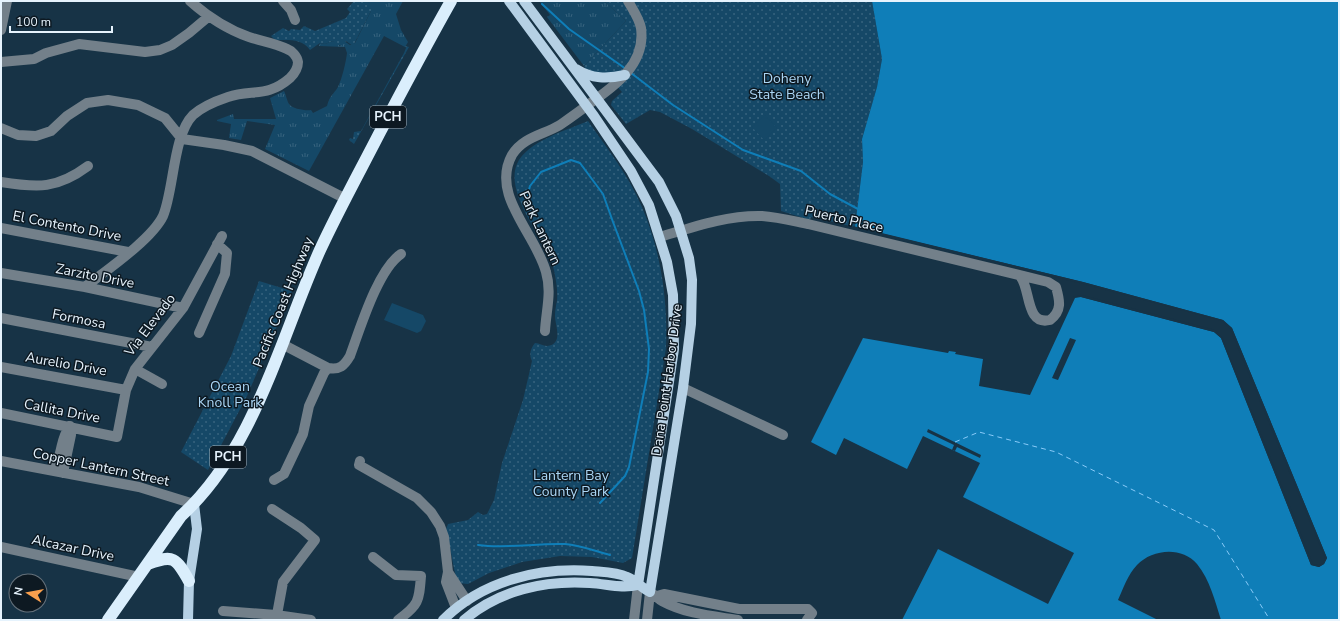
<svg xmlns="http://www.w3.org/2000/svg" width="1340" height="621" font-family="'Nunito Sans',sans-serif">
<style>
.grass{fill:url(#grass-tufts)}
.park{fill:url(#park-dots)}
.pitch{fill:#154867}
.water{fill:#0f7eb8}
.pier{fill:#173346}
.lines{fill:none;stroke-linecap:round;stroke-linejoin:round}
.stream{stroke:#0f7eb8;stroke-width:2}
.ferry{stroke:#89cbf9;stroke-width:1;stroke-dasharray:5 4;stroke-linecap:butt}
.minor{stroke:#73808a;stroke-width:10}
.major{stroke:#b5d0e4;stroke-width:10}
.highway{stroke:#daeefc;stroke-width:12}
.labels{text-anchor:middle;dominant-baseline:central;stroke-width:3;stroke-linejoin:round;paint-order:stroke}
.shield{fill:#0d1922;stroke:#a5b2bb;stroke-width:1}
.shield-label{font-size:13px;font-weight:bold;fill:#e6f3fd}
.park-label{font-size:14px;fill:#abd6f5;stroke:#0d1922}
.street-label{font-size:14px;fill:#e6f3fd;stroke:#0d1922}
</style>
<defs>
<pattern id="grass-tufts" width="24" height="20" patternUnits="userSpaceOnUse"><rect width="24" height="20" fill="#154867"/><path d="M3 7l-1-3M5 7V3M7 7l1-3M15 17l-1-3M17 17v-4M19 17l1-3" fill="none" stroke="#37637e"/></pattern>
<pattern id="park-dots" width="8" height="8" patternUnits="userSpaceOnUse"><rect width="8" height="8" fill="#154867"/><path d="M2 2h.1M6 6h.1" fill="none" stroke="#37637e" stroke-width="1.8" stroke-linecap="round"/></pattern>
</defs>
<rect width="100%" height="100%" fill="#173346"/>
<path class="grass" d="M368,1H403L396,14L401,30L408,42L405,47L384,36L309,171L265,149L275,125L247,121L241,140L229,138L231,124L217,121V120L233,114L234,119H276L270,98L284,91C286,95 287,101 289,104C292,109 306,111 311,110L313,113L327,106C330,95 333,95 338,87C342,79 346,62 347,53L345,47L319,46L320,43L325,44L333,41L340,46L344,41L350,45L355,43L371,11Z
M539,1H604L626,21L584,66L547,17L550,15Z"/>
<path class="park" d="M354,1H368L372,9L353,46L346,41L342,45H336L333,41L325,44L320,43L310,50C302,38 288,40 275,40L271,36L283,28L289,31L291,29L300,30L304,26L315,31L346,18L350,12L347,9Z
M604,1H872L882,59L877,87L862,139L863,162L855,227L811,217L810,220L781,211L780,184L769,176L692,129L660,112L650,110L626,124L611,105L612,101L622,92L608,76L586,70L584,66L626,21Z
M405,46L409,47L354,144L349,140L350,138L353,139L354,132L361,131L404,53L406,48Z
M588,121C607,148 629,176 642,207C661,252 668,300 666,348L632,558L623,563L592,557L560,556L522,562L489,573L468,584L458,583C452,565 451,547 446,529L448,524L468,520L478,512L483,515L487,514L494,500L502,463L523,400L532,361C529,355 530,349 535,343C539,343 543,346 547,346C564,344 555,325 555,316C555,311 556,305 557,301C558,291 556,280 554,270C546,240 504,194 517,164C526,142 567,130 588,121Z
M259,281L292,291L247,396L208,470L181,452L231,356Z"/>
<path class="pitch" d="M765,115L777,128L764,140L752,127Z
M392,303L423,315L426,321L421,331L417,333L384,320Z"/>
<path class="water" d="M872,1H1339V620H1221C1215,601 1210,580 1197,564C1182,546 1152,549 1137,565C1128,574 1123,589 1118,600L1158,620H902L938,549L1048,604L1074,553L963,497L980,463L923,436L907,469L844,438L836,455L811,442L863,338L948,353L949,351L956,352L955,354L983,359L979,386L1030,395L1075,298L1081,297L1214,332L1221,338L1311,565L1319,567L1324,564L1327,558L1232,328L1223,320L1083,282L855,227L863,162L862,139L877,87L882,59Z"/>
<path class="pier" d="M853,226L1083,282L1223,320L1232,328L1327,558L1324,564L1319,567L1311,565L1221,338L1214,332L1081,297H1073L1082,295L1215,330L1222,337L1313,564L1319,565L1323,563L1325,558L1230,329L1222,321L1083,284L855,229Z
M1070,338L1076,340L1058,380L1052,378Z
M928,429L981,455L980,458L957,447L955,451L952,450L954,445L927,432Z"/>
<g class="lines">
<path class="stream" d="M542,4L569,29L626,69
M631,73L673,105L743,150L801,171L830,194L858,209
M527,197L530,186L541,172L571,160L580,163L603,194L613,222L639,291L644,310L649,349L648,372L629,467L625,476L600,503
M478,545C507,549 535,543 565,544C580,545 595,551 610,555"/>
<path class="ferry" d="M955,442L979,432L1056,452L1214,530L1270,620"/>
<path class="minor" d="M283,1L291,10L295,20
M1,30L7,1
M1,62L34,59L46,53L79,44L145,52L160,50L172,45L189,33L208,17
M1,128L18,135L36,136L51,131L67,116L87,103L108,100L138,105L165,118L182,139L224,145L252,151L346,199
M1,182C38,188 57,189 88,166
M1,228L128,252
M660,237C693,227 727,215 762,216C777,217 793,221 808,224L1048,282L1056,287C1060,301 1062,311 1050,320C1025,326 1031,288 1020,276
M1,273L85,287L183,308
M85,287C107,270 152,239 163,216C174,190 173,135 193,115C202,107 216,101 228,97C252,89 267,98 290,78C294,74 298,69 298,62C297,56 292,51 287,49C275,43 261,41 249,37C226,29 208,17 190,1
M1,318L152,347
M545,331C546,311 552,292 546,272C536,234 490,195 512,155C523,137 543,135 560,125C570,118 580,111 589,104C615,86 646,64 641,28C639,18 633,10 628,1
M199,333L225,274L227,253L217,244
M282,344L328,368
M1,367L126,390
M135,369L162,384
M683,388L783,435
M1,413L117,437L126,390L135,369L183,308L222,236
M1,461L139,487L194,504
M360,461L359,465L417,498L431,512L440,526L444,537L448,572L446,582L456,608
M50,470C65,456 58,441 70,426L71,435L63,473
M274,480L284,474L303,434L309,406L324,373L328,368C340,370 344,366 350,356C360,329 378,269 401,254
M272,509L301,528L315,540L283,582L276,620
M1,547L139,577
M373,557L396,575L421,576C419,601 419,605 398,620
M448,572L467,601
M657,596L664,594L739,609H808L812,613L807,620
M223,611L276,615L311,620
M634,620L638,585
M647,620L650,592C655,595 658,599 662,601C686,614 713,616 738,620"/>
<path class="major" d="M509,1L594,116L631,171L649,205L667,262L673,295L674,349L638,585
M576,69C592,79 607,79 625,75
M188,620L189,581L197,529L194,504
M443,620C482,581 538,567 592,571C603,572 617,572 627,577C635,580 642,588 650,592L683,388L691,324L692,280L689,258L676,216L659,182L524,1
M464,620C499,590 545,580 590,583C607,584 622,589 638,585"/>
<path class="highway" d="M148,564C174,554 176,558 189,581
M108,620L181,516C255,449 280,339 320,250C338,211 359,173 379,134C403,89 426,45 451,1"/>
</g>
<g class="labels">
<g class="shield">
<rect x="370" y="106" width="36" height="22" rx="3"/>
<rect x="210" y="446" width="36" height="22" rx="3"/>
</g>
<g class="shield-label">
<text x="388" y="117">PCH</text>
<text x="228" y="457">PCH</text>
</g>
<g class="park-label">
<text x="787" y="78">Doheny<tspan x="787" dy="16">State Beach</tspan></text>
<text x="230" y="386">Ocean<tspan x="230" dy="16">Knoll Park</tspan></text>
<text x="571" y="475">Lantern Bay<tspan x="571" dy="16">County Park</tspan></text>
</g>
<g class="street-label">
<text transform="translate(844 219) rotate(13)">Puerto Place</text>
<text transform="translate(67 226) rotate(11)">El Contento Drive</text>
<text transform="translate(540 228) rotate(65)">Park Lantern</text>
<text transform="translate(95 276) rotate(11)">Zarzito Drive</text>
<text transform="translate(283 302) rotate(-68)">Pacific Coast Highway</text>
<text transform="translate(79 319) rotate(11)">Formosa</text>
<text transform="translate(150 325) rotate(-53)">Via Elevado</text>
<text transform="translate(66 364) rotate(10)">Aurelio Drive</text>
<text transform="translate(667 380) rotate(-82)">Dana Point Harbor Drive</text>
<text transform="translate(62 411) rotate(11)">Callita Drive</text>
<text transform="translate(101 467) rotate(12)">Copper Lantern Street</text>
<text transform="translate(73 548) rotate(12)">Alcazar Drive</text>
</g>
</g>
<rect width="1340" height="621" fill="none" stroke="#e6f3fd" stroke-width="4"/>
<g transform="translate(28 593) rotate(281)"><circle r="19" fill="#0d1922" stroke="#64707a"/>
<path d="M0-3L7 15L0 10L-7 15Z" fill="#f99f4d"/>
<text y="-6" font-size="11" font-weight="bold" text-anchor="middle" fill="#e6f3fd">N</text>
</g>
<path d="M10 26v6h102v-6" fill="none" stroke="#e6f3fd" stroke-width="2"/>
<text x="16" y="26" font-size="12" fill="#e6f3fd" stroke="#0d1922" stroke-width="3" paint-order="stroke">100 m</text>
</svg>
